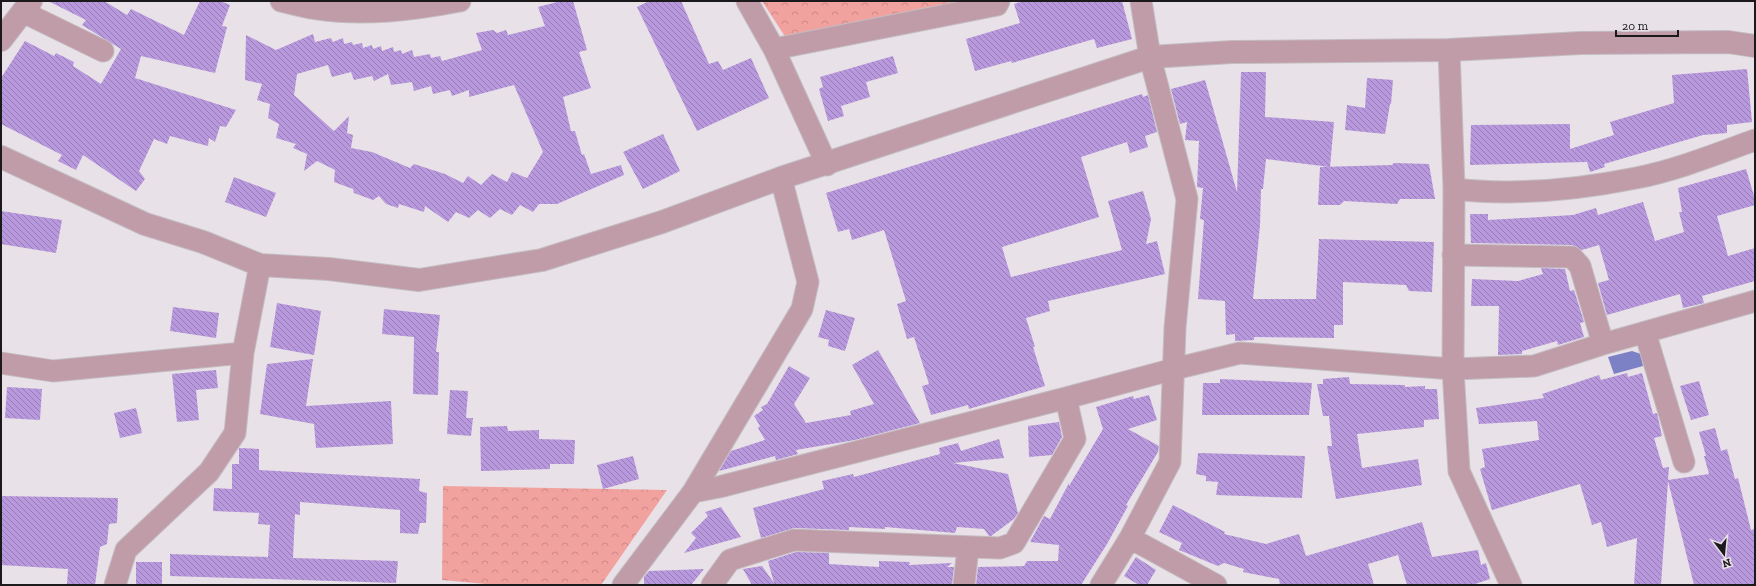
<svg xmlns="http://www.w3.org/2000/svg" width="1756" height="586" font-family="'Zilla Slab',serif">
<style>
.forest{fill:url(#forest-crowns)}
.water{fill:#7c81c5}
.building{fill:url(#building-back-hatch);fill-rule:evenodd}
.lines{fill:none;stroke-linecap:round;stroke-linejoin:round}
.minor-casing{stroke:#c3bdc2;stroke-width:23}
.tertiary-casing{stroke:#c3bdc2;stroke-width:24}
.minor{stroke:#c09ca8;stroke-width:21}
.tertiary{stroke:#c09ca8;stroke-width:22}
</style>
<defs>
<pattern id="forest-crowns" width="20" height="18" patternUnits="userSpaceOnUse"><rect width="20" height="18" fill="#f1a19e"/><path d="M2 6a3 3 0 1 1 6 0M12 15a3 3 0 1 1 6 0" fill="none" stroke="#ce8a88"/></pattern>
<pattern id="building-back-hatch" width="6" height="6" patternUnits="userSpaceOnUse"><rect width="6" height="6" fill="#b999dd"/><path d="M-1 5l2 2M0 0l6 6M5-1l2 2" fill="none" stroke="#967cb2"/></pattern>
</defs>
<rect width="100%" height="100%" fill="#e8e1e7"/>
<path class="forest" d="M762,1H967L786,38Z
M443,486L667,490L601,585H497L442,580Z"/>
<path class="water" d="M1632,351L1641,354L1643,366L1614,374L1608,357Z"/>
<path class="building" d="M48,1H104L127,15L131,9L184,35L200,1H220L230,5L222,26L227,27L215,73L141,56L135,78L236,110L226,127L220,126L215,142L209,138L208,146L170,136L167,144L154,139L139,171L145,179L136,191L83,155L76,170L58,161L62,155L1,124V78L25,41L54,56L56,53L74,62L73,66L101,84L121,49L82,25L86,20Z
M561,1H573L587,50L579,52L591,88L563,97L571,131H575L582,155L584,154L591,174L621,165L624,175L557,204H539L533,212L520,205L512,215L500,209L490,218L478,210L469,218L456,212L448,222L425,206L424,212L399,204L398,208L386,204L379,196L373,200L354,193L353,189L334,182L335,170L317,161L304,171L307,154L293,148L296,144L276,138L279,124L268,118L270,104L257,100L262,84L245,80L246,35L276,50L313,34L315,42L331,38L333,42L343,38L344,44L352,42L353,45L362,43L363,48L372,45L373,49L381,46L382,51L393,47L394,52L401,50L402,54L412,50L414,57L430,54L431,58L440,56L442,61L482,50L476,33L493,30L497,33L506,30L508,35L545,26L538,7ZM328,65L332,77L351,72L354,80L372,76L374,81L388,74L391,85L412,82L414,91L431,86L433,94L450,90L452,96L469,90V97L514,85L543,152L527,178L512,172L507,182L492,174L481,185L468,176L463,183L445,174L414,164L410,168L372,152L351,148L353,135L347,133L349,116L334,131L294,95L297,74Z
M649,1H681L709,64L718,61L723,70L751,58L769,98L697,131L637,7Z
M1023,1H1122L1132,39L1097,48L1094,39L1012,63L1011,61L975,71L966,39L1020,23L1014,4Z
M893,56L898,73L866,82L870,97L841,106L844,116L828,121L819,89L823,87L820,77Z
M1747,69L1752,122L1727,125V133L1703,135L1604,164L1605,167L1590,172L1587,162L1470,165L1471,125L1570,124V149L1614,135L1610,122L1674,103L1672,75Z
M1241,72H1266L1265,117L1334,122L1330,167L1266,159L1263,189H1261L1260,225L1253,299H1316L1319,239L1434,242L1432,292L1409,291L1406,285L1343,282V325H1334V338L1254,337V340L1235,341V334L1226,335L1225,301L1198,299L1204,220L1200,219L1203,188L1197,187L1199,141L1185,140L1187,122L1180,124L1171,89L1205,80L1237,192Z
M1367,78L1393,80L1391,104H1390L1385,134L1345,130L1347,105L1365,108Z
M1142,94L1143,97L1148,95L1157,132L1145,136L1148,147L1130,153L1127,142L1081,157L1099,217L1002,247L1011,277L1122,250L1108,201L1143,191L1151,219L1146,244L1157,241L1165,274L1048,301L1050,311L1026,318L1035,347H1033L1045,386L969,409L968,405L931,415L922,386L929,384L914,337L907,339L897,304L906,301L884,230L852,240L849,229L838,232L826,193Z
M663,134L680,171L643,189L623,152Z
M1394,163L1429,164L1435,199H1400L1397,204L1344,201L1340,205H1318L1320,167L1392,165Z
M1746,169L1755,199V205L1717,216L1728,256L1755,248V281L1702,296L1704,303L1683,308L1680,294L1607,315L1598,283L1609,280L1599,245L1582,250L1572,245L1471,243L1470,214H1488V220L1573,215L1596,208L1598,215L1643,202L1655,241L1684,232L1679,212H1682L1678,188Z
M234,177L276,193L266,217L225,202Z
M1,211L62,220L56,253L1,244Z
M1541,268L1565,269L1570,291L1574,290L1584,322L1580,323L1584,337L1558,345L1557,341L1522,351V354L1498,355L1499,306H1471L1472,279L1518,281L1543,274Z
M277,303L321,311L314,355L270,347Z
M173,307L219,313L216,338L170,331Z
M384,309L440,315L436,352H439L438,395L413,394L414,337L382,334Z
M826,310L855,318L845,351L828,346L829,340L818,337Z
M878,350L920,423L855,440L796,450L798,454L776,460L775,456L719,471L731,451L765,440L758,428L760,426L754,416L763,410L761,407L767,404L789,366L810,378L794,404L806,423L851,415L850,411L874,404L852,365Z
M313,359L306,406L391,401L393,444L316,448L314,424L260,414L267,364Z
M216,370L218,388L196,390L199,420L177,422L172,374Z
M1627,373L1628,377L1642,373L1653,414L1657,413L1662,436L1654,438L1663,468L1669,467L1668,480L1709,474L1704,456H1706L1699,432L1715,428L1721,451L1727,449L1735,479L1738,478L1751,530L1755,529V585H1694L1668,481L1661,585H1634L1637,538L1607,547L1601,522L1592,525L1580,484L1492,510L1480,469L1485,467L1482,449L1539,440L1537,421L1479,424L1476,408L1544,398L1542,394L1599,375L1601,380Z
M1349,377L1350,384L1405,385V387L1425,386V389H1437L1439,419L1424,420V427L1357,434L1362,468L1418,459L1422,485L1336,499L1327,446H1332L1329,416H1323L1317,384H1323V379Z
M1220,379L1312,383L1309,415H1202L1203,383H1220Z
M1699,381L1709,415L1691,420L1680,386Z
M7,387L42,389L40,420L5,418Z
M450,390L468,391L466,418H473L471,436L447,434Z
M1149,395L1157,420L1128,429L1159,446L1158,452L1126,505L1128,506L1107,544L1081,585H976L978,567L1024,566L1027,561H1058L1059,545L1030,542L1044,516L1050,519L1069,483V486L1103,429L1096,407L1133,396L1134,399Z
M136,408L142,433L120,438L114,413Z
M1059,422L1062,437L1052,455L1029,457L1028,426Z
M507,426L508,431L539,430V439L575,440L574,464H550V469L481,471L480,427Z
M999,439L1004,458L953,463L1008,474L1018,513L1014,519L991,536H989L984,529L957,527L955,533L885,527V529L849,527V530L794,528L761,538L753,508L824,489L822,481L853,474L854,477L940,454L939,448L958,443L961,451Z
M239,448L259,449V470L420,479L419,491L427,493L426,523H420L418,534L400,533V510L300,502V515L295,514L293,558L398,561L396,583L170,576V554L268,557L270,525L258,524L259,513L213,511L214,488L232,489V464H239Z
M1198,453L1305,456L1302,498L1216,495L1218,482L1206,481V476L1196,474Z
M633,456L639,479L603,489L597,465Z
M1,496L118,498L117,523L109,524L107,544L100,547L95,585H67L68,569L1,565Z
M1173,505L1225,532L1224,534L1266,544L1299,534L1306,556L1422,522L1432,557L1478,550L1481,565L1486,563L1490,579L1472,585H1407L1398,555L1368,564L1374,585H1280L1279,579L1243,572L1244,569L1224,563L1218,566L1179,550L1182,543L1159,532Z
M721,507L741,537L684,553L696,538L691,533L708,516L705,512Z
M796,552L829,553V564L879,567V561L910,562L909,565L952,563L947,567H954L952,585H752L743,569L762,566L774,583L768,561Z
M1136,557L1156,570L1147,585H1139L1124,576Z
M136,562H162V585H136Z
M704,569L691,585H644V577L649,571Z"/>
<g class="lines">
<defs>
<path id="minor" d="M281,1C293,4 305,7 317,9C365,16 413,10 460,1
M747,1L774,49L827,165
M23,12L103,51
M774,49L997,5L999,1
M1449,50L1454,189L1453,369L1459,471L1511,585
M1454,189C1515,196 1576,190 1636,178C1677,170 1716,154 1755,140
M1453,255L1572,257L1580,266L1603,344
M1645,332L1684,462
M1,363L53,371L243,353
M693,492L719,487L1066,398L1174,369L1240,353L1453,369L1534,366L1603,344L1755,301
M1130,538L1216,585
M115,585L126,550L209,472L235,433L243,353L260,265
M623,585L693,492L802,309L808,282L781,178
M712,585L730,560L794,540L1000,548L1014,543L1075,439L1066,398
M964,585L968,547
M1101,585L1130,538L1170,462L1175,328L1187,199L1150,57L1141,1"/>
<path id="tertiary" d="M1,40L31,1
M1,157L145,224L203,242L260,265L329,269L419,280L542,260L662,222L781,178L1150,57L1232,52L1449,50L1581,43L1728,42L1755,46"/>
</defs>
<use href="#minor" class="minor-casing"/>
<use href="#tertiary" class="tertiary-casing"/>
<use href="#minor" class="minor"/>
<use href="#tertiary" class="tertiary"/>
</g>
<rect width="1756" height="586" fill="none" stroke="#1b191b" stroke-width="4"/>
<g transform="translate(1724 554) rotate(164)" stroke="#e8e1e7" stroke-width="3" paint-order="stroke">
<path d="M0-3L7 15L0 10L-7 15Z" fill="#1b191b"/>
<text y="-6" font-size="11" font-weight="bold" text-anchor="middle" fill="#1b191b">N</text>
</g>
<path d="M1616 30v6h62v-6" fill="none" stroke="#1b191b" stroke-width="2"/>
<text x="1622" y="30" font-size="12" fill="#1b191b" stroke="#e8e1e7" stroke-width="3" paint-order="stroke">20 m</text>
</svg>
